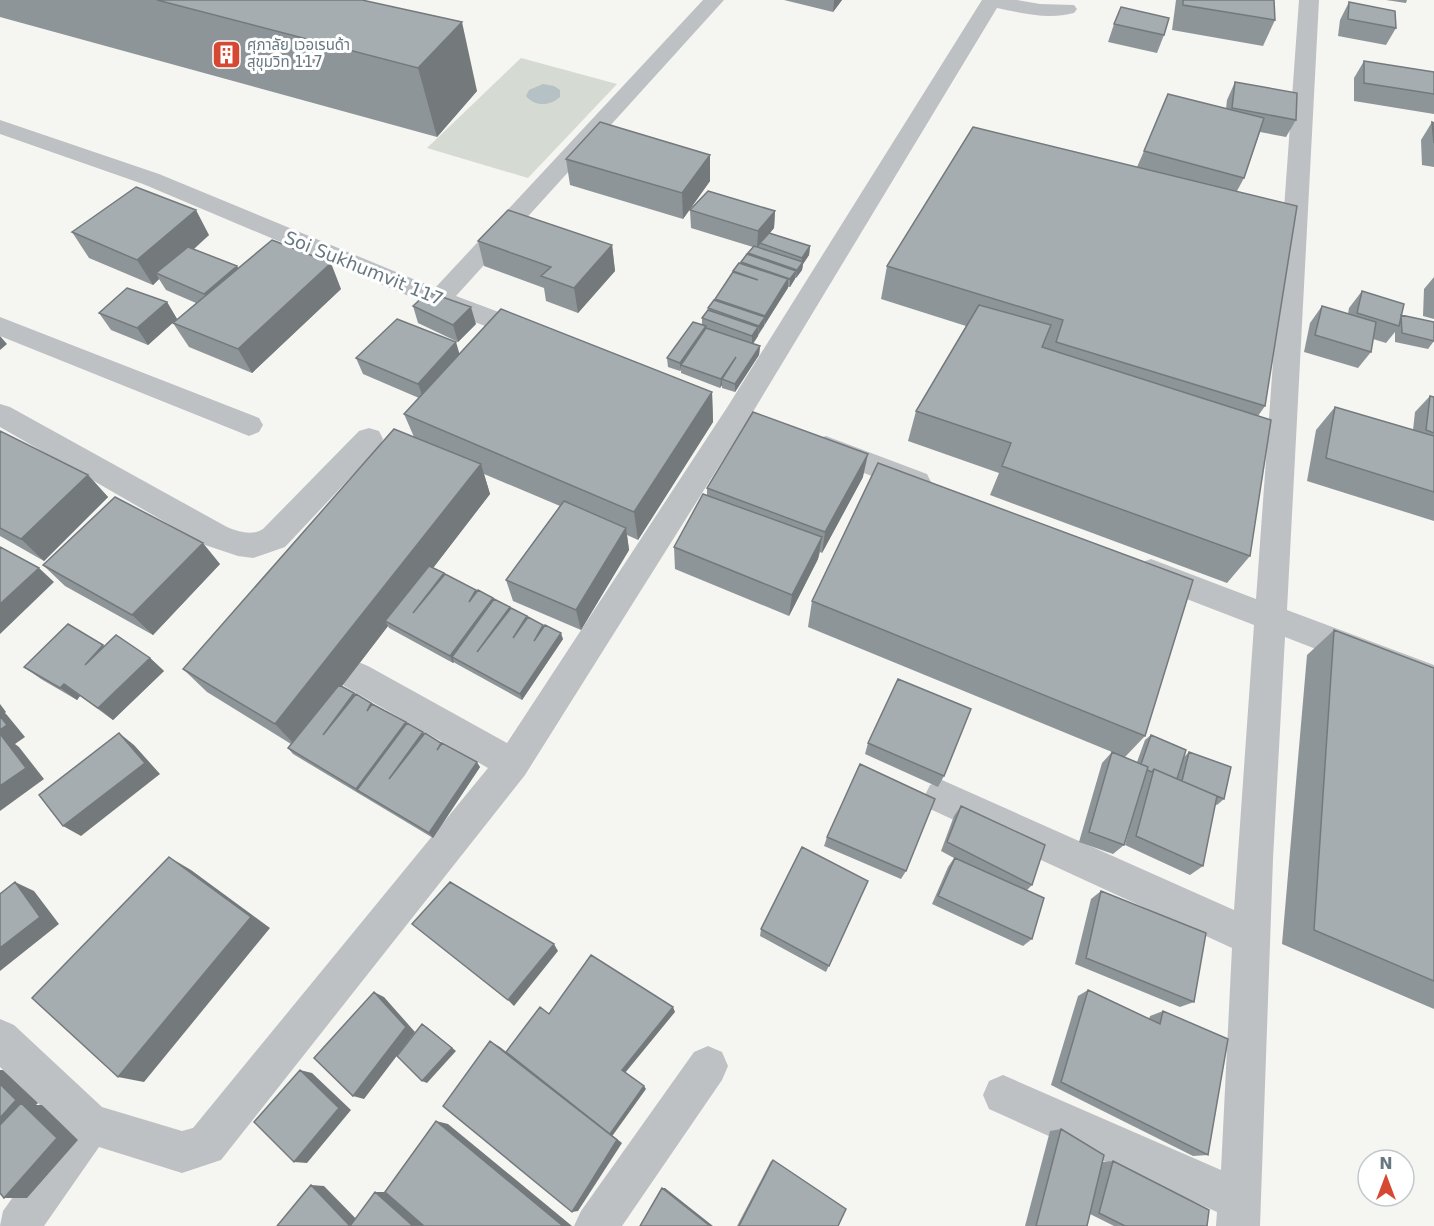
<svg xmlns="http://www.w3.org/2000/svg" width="1434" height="1226" font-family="'DejaVu Sans','Noto Sans Thai',sans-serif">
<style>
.green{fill:#d5dad2}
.water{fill:#b5c1c4}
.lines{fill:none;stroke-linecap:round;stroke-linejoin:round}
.street{fill:#bdc1c4;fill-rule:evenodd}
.wall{fill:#8e9598}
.shaded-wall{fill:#74797c}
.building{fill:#a5adb1;stroke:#74797c;stroke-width:1.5}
.labels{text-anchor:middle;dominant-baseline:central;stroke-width:6;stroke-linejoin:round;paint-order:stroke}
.far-poi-label{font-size:15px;fill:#677881;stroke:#fff;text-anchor:start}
.street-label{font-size:18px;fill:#677881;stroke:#fff}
</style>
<rect width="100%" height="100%" fill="#f5f5f2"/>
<path class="green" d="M521,58L617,84L528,178L427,148Z"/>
<path class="water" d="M543,84L554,86L560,90V97C550,106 535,107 526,96L529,90Z"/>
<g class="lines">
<path class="street" d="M703,0H724L456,296L539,327L543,334L539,341L530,343L430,305L143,184L0,134V120L159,174L435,288Z
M982,0H1017L1040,4L1074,5L1077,9L1074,13C1048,20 1022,13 997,8L748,420L525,775L221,1160L182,1173L99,1147L44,1226H0L3,1211L63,1127L0,1067V1019L14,1025L102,1107L182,1131L193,1128L488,768L344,686L340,676L344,666L356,661L368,666L507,743L728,406Z
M1299,0H1319L1287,610L1434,665V695L1285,637L1273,859L1260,1226H1216L1217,1212L989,1109L983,1095L989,1081L1003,1075L1221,1170L1232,948L930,809L924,797L930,785L942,780L1234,910L1254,625L1140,581L1136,572L1140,563L1151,559L1256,599Z
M0,317L259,418L263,425L259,432L249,436L239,432L0,336Z
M0,404L10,407L227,527C239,532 252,536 263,529L359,431L369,428L379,431L383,439L379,447L285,547L253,558L238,556L205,545L0,427Z
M826,436L927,474L931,482L927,490L917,493L816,455L812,447L816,439Z
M708,1046L722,1052L728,1066L722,1080L622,1226H574L581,1211L694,1052Z"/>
</g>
<path class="wall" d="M0,0H362L477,91L437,137L0,17Z
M784,0H842L833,12Z
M1176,0H1274L1275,20L1263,46L1172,30Z
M1386,0H1407L1406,3Z
M1349,2L1396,28L1386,45L1338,36L1340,20Z
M1114,24L1164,35L1157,53L1108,42Z
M1364,61L1434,72V114L1354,101V78Z
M1235,82L1296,120L1286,137L1260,132L1244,178L1237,191L1265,406L1258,416L1250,556L1227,583L990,495L999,473L908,441L916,411L966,326L881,299L887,266L1137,167L1144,151L1226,109L1227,100Z
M1432,122L1434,123V167L1422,165L1421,140Z
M710,155V181L683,219L570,185L566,159Z
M690,210L775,211L774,228L770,233L810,246L809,255L803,264L802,270L796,278H795L790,287H788L753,344L760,346L759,355L735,392L722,388V385L720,388L681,373V370L680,371L668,367L667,358L702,325V318L708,310V308L715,300V299L733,272V271L741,264V262L748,255V253L753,247L691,228Z
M72,232L209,235L193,250L237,266L238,268L341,289L252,373L189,347L173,323L196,303L166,290L159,279L153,285L89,258Z
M478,241L612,245L615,271L578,313L546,301L544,288L484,266Z
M1434,277V319L1423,316L1424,289Z
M1362,291L1401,315L1434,322V341L1428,349L1395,342V332L1386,343L1373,339L1371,352L1358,368L1304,352L1310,323L1322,306L1348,314L1349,308Z
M167,302L177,319L148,345L111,330L99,313Z
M413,306L476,324L458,342L418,323Z
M460,354L712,392L713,422L638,540L627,535L629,550L581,630L513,601L506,580L560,506L484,474L490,494L433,568L444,573L445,575L476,590L477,592L510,607V609L527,616L528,618L563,639L522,700L455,663L454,662L453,663L389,628L388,626L342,686L423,732L424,734L480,767L433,838L293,754L288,748L291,744L207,692L183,669L414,437L404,414L419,398L363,374L356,358Z
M1430,396L1434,397V521L1307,481L1316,430L1335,407L1413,430L1415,412Z
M0,431L88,475L108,497L44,561L0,536Z
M863,477L822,553L820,552L818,559L789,616L675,569L674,547L707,496V488Z
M220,564L153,635L65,586L43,565Z
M812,601L1145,736L1125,757L1137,762L1145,740L1151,735L1184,757L1189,752L1224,799L1217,805L1215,804L1203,866L1190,875L1125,845L1135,808L1124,845L1113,854L1079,842L1102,763L1112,752L808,627Z
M1334,630L1434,668V1009L1282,944L1307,655Z
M103,645L105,646L150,658L164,671L113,720L80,696L77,700L41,679L24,667Z
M868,743L944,776L938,787L865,754Z
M961,806L1032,885L1027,890L1032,939L1023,946L932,904L948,867L954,858L941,851L954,816Z
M827,837L906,871L901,879L824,846Z
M868,881L826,972L760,936L761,929Z
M1101,891L1194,1002L1180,1007L1075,964L1091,899Z
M1088,990L1149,1019L1150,1016L1163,1011L1208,1155L1193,1156L1051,1085L1078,996Z
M1061,1129L1103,1162L1113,1161L1207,1226H1114L1090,1214L1087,1226H1025L1050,1131Z
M773,1160L838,1226H737L771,1161Z"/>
<path class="shaded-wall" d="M834,0H842L833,12Z
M462,22L477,91L437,137L418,68Z
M710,155V181L683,219L682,193Z
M196,210L209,235L163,276L156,273L159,279L153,285L137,260Z
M775,211L774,228L757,248L758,231Z
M612,245L615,271L578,313L574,288Z
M810,246L809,255L803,264L802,270L796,278L797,270L802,263V258Z
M331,263L341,289L252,373L238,349Z
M237,266L246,283L214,311L204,294Z
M796,271L795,279L790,287V279Z
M788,279V288L765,324V316Z
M167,302L177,319L148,345L137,328Z
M471,307L476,324L458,342L453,325Z
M765,317L764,326L758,334L759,326Z
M706,326V335L681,365L680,371V363Z
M758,327V336L752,345V336Z
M0,336L7,344L0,350Z
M456,342L461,359L424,400L418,384Z
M760,346L759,355L735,392V384Z
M736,357L722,379V385L720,388L721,379Z
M712,392L713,422L638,540L634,512Z
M868,454L863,477L822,553L825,532Z
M481,464L490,494L390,624L385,621L388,626L296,746L275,724Z
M88,475L108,497L44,561L21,539Z
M626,528L629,550L581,630L576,610Z
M822,537L818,559L789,616L792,595Z
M203,543L220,564L153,635L132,615Z
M39,568L54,582L0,634V604Z
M493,598L496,605L452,657L454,662L453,663L450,656Z
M510,607L512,614L477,652Z
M561,633L563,639L522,700L520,694Z
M150,658L164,671L113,720L98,708Z
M64,684L80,696L77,700L60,688Z
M354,693L358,699L323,735Z
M0,704L6,712L5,713L7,715L25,737L15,744L19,747L44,779L0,811Z
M406,722L410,728L357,790L361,795L356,789Z
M423,732L427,738L389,779Z
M119,733L134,745L160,774L81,836L63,826Z
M477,762L480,767L433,838L429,833Z
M169,857L191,870L270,928L144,1082L118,1077Z
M15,882L34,891L59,924L0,971V948Z
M554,944L558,951L514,1006L508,1000Z
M374,992L384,997L415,1032L364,1099L353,1096Z
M673,1007L675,1012L625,1073L622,1070Z
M422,1024L427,1027L456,1051L427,1083L422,1081Z
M490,1041L500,1047L610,1133L644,1086L646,1089L613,1135H612L622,1143L578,1211L572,1212Z
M0,1070H3L38,1103L36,1105H42L78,1140L27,1198H4L0,1144Z
M300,1070L312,1073L351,1110L307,1163L294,1162Z
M436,1121L448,1124L572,1226H563Z
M311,1185L324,1186L363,1226H350Z
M662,1188H665L713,1226H710Z
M375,1192H390L429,1226H413Z"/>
<path class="building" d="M157,0H362L462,22L418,68Z
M1183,0H1274L1275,20L1183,5Z
M1349,2L1395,11L1396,28L1348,19Z
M1121,7L1169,18L1164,35L1114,24Z
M1364,61L1434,72V94L1364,83Z
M1235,82L1297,93L1296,120L1232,108Z
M1168,94L1264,118L1244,178L1144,151Z
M600,122L710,155L682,193L566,159Z
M1432,122L1434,123V143Z
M973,127L1297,206L1265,406L1056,342L1063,320L887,266Z
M136,187L196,210L137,260L72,232Z
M708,191L775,211L758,231L690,210Z
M508,210L612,245L574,288L541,276L551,267L478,241Z
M769,233L810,246L802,258L760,243Z
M272,240L331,263L238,349L173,323Z
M754,246L803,262L797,270L748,253Z
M188,247L237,266L204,294L156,273Z
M747,254L796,271L790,279L741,262Z
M739,263L788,279L765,316L715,299L733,272L758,280L733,271Z
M127,288L167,302L137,328L99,313Z
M1362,291L1404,304L1399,326L1357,313Z
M428,292L471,307L453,325L413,306Z
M714,300L765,317L759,326L708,308Z
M979,305L1051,325L1042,347L1271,420L1250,556L1002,466L1011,443L916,411Z
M1322,306L1376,322L1371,352L1315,335Z
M501,309L712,392L634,512L404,414Z
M708,310L758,327L752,336L702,318Z
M1401,315L1434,322V341L1402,333Z
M397,319L456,342L418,384L356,358Z
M693,322L706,326L680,363L667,358Z
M706,328L760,346L735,384L722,379L736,357L721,379L681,365Z
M1430,396L1434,397V433L1426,430Z
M1335,407L1434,436V492L1326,458Z
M753,412L868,454L825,532L707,488Z
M394,429L481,464L275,724L183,669Z
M0,431L88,475L21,539L0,528Z
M878,463L1193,580L1145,736L812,601Z
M703,494L822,537L792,595L674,547Z
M115,497L203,543L132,615L43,565Z
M564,501L626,528L576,610L506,580Z
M0,547L39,568L0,604Z
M429,566L444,573L413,613L445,574L476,590L469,602L478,590L493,598L450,656L385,621Z
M494,599L510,607L477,652L511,608L527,616L513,638L528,617L543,625L534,641L545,625L561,633L520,694L452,657Z
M68,624L103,645L85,665L116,635L150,658L98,708L64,684L60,688L24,667Z
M1334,630L1434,668V981L1314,930Z
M898,679L971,709L944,776L868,743Z
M339,685L354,693L323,735L356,694L371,703L367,711L372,704L406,722L356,789L288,748Z
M0,716L7,725L0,730Z
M407,723L423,732L389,779L425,733L441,743L437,750L442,743L477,762L429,833L357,790Z
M119,733L145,763L63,826L39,795Z
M1,735L26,768L0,786V736Z
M1151,735L1186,750L1177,779L1154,769L1152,772L1147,770L1148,767L1141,764Z
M1112,752L1148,767L1124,845L1089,832Z
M1189,752L1231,767L1224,799L1182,781Z
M860,764L935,799L906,871L827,837Z
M1154,769L1217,796L1203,866L1136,836Z
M961,806L1045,845L1032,885L947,842Z
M802,847L868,881L829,966L761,929Z
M169,857L251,917L118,1077L32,998Z
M955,858L1044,898L1032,939L938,896Z
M15,882L40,917L0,948V894Z
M450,882L554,944L508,1000L412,924Z
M1101,891L1206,933L1194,1002L1086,958Z
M591,955L673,1007L622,1070L644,1086L610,1134L506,1052L540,1007L549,1014Z
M1088,990L1160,1024L1163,1011L1228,1039L1208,1155L1061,1082Z
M374,992L406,1027L353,1096L314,1058Z
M422,1024L452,1048L422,1081L397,1056Z
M490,1041L617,1140L572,1212L443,1106Z
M300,1070L339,1108L294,1162L254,1122Z
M0,1084L16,1100L0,1118Z
M21,1103L57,1138L4,1198L0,1193V1125Z
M436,1121L563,1226H424L385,1192Z
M1061,1129L1104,1155L1087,1226H1036Z
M773,1160L846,1209L838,1226H739Z
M1113,1161L1209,1210L1207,1226H1125L1099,1213Z
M311,1185L350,1226H277Z
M662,1188L710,1226H640Z
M375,1192L413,1226H350Z"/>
<defs>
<symbol id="building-square" viewBox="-11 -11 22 22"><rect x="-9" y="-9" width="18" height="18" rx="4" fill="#d54932" stroke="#fff"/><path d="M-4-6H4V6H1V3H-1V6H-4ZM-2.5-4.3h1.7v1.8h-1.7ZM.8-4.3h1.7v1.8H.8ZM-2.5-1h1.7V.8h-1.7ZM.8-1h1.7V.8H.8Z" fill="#fff"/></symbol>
</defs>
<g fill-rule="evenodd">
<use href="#building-square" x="210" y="38" width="33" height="33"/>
</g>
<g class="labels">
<g class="far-poi-label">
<text x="247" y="45">ศุภาลัย เวอเรนด้า<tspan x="247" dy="17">สุขุมวิท 117</tspan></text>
</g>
<g class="street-label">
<text transform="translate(364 268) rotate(22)">Soi Sukhumvit 117</text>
</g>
</g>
<g transform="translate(1386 1178)"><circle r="28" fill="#ffffff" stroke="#c2c9cd" stroke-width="1.5"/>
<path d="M0-4.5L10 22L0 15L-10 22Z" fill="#d54932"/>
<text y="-9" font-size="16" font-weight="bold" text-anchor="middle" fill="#677881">N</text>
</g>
</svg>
